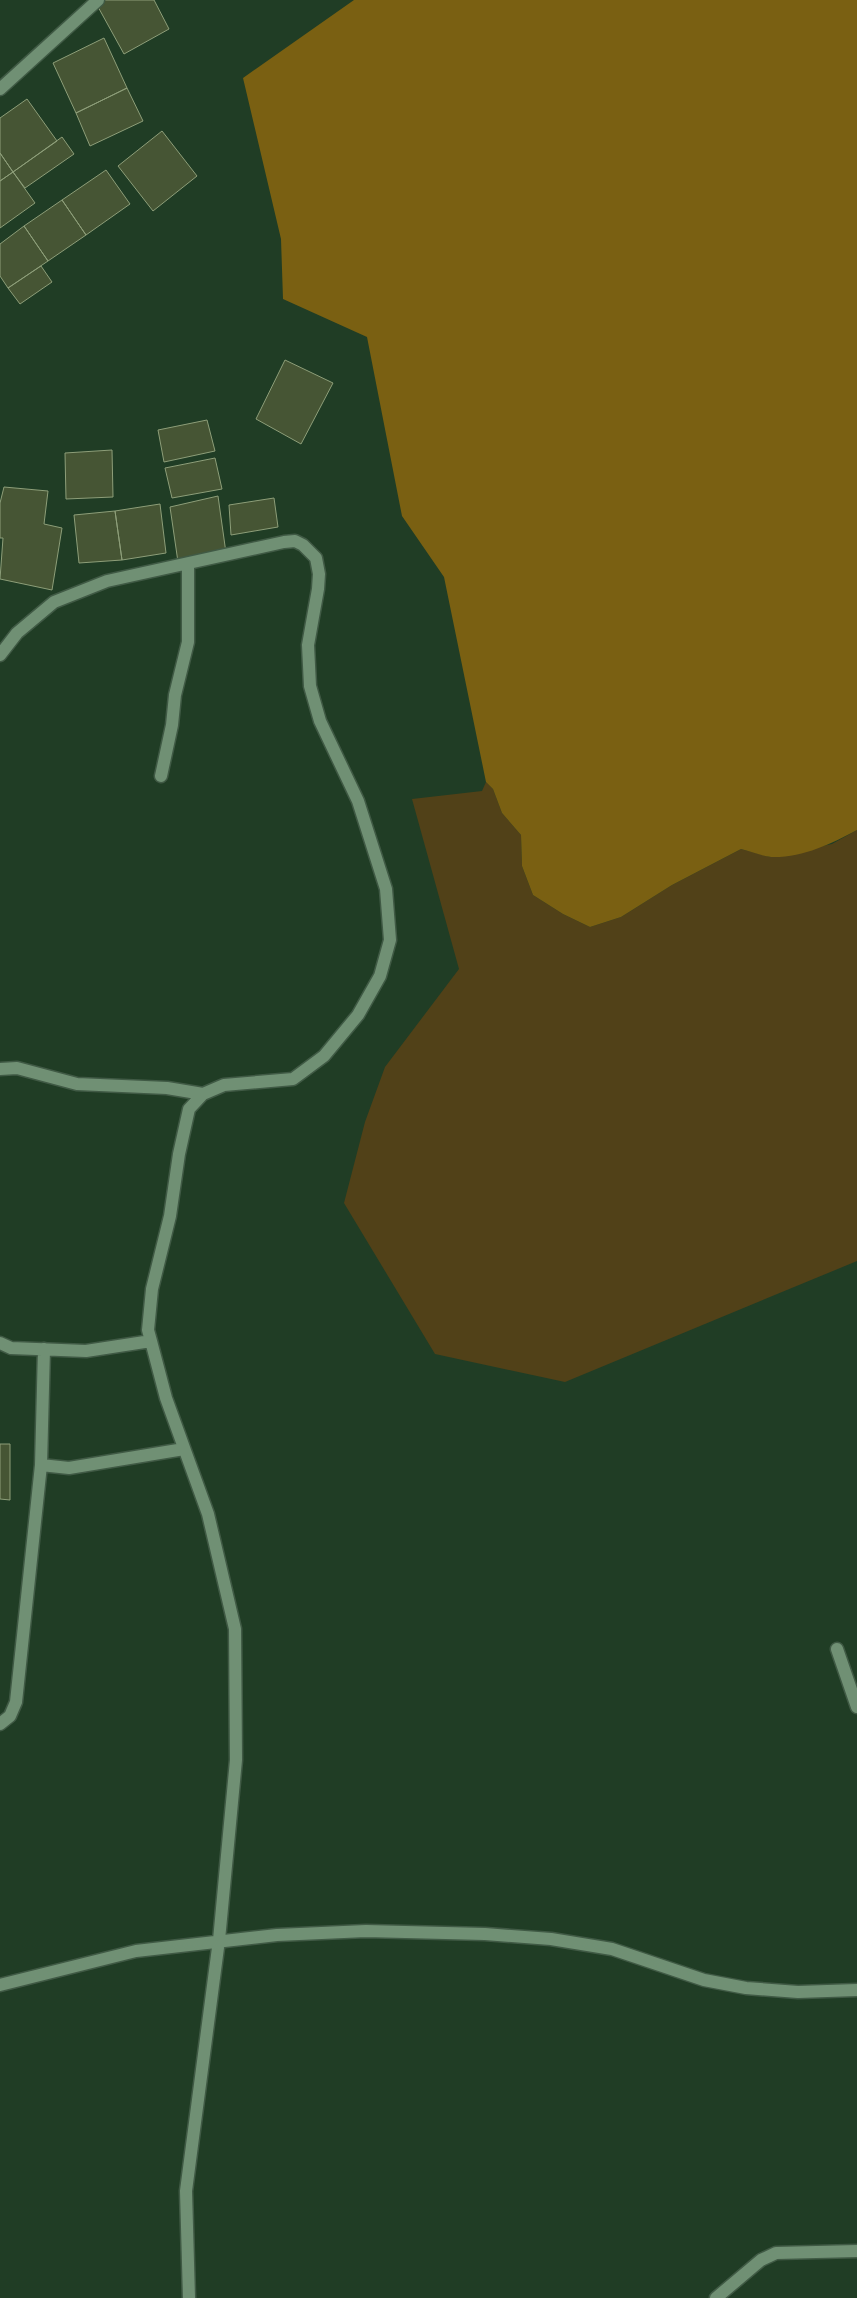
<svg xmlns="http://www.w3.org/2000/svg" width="857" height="2298" font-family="Karla,sans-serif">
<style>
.green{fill:#514118}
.forest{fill:#7a6012}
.building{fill:#465534;stroke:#8d9e79}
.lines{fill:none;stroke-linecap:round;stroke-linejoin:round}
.minor-casing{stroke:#405a45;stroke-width:15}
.minor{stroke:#709074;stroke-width:12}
</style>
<rect width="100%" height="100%" fill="#203d25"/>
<path class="green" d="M486,782L493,789L502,813L521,835L522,866L533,895L563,914L590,927L621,917L672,885L741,849L770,857L832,844L857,830V1261L565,1382L435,1354L344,1203L365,1122L385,1067L459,969L412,799L482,791Z"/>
<path class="forest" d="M354,0H857V830C831,844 802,858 771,857C761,856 750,851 741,849L672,885L621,917L590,927L563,914L533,895L522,866L521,835L502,813L493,789L486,782L444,577L402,516L367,337L283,299L281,239L243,78Z"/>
<path class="building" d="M105,0H154L169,29L124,54L97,5Z
M104,38L127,88L76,113L53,63Z
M127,88L143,121L90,146L76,113Z
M27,99L57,141L13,172L0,153V118Z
M162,131L197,176L153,211L118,166Z
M62,137L74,154L25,188L13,172Z
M0,153L13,172L0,181Z
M106,170L130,204L86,235L62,200Z
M13,172L35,203L0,228V181Z
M62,200L86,235L48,261L24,226Z
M24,226L48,261L8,288L0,276V244Z
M41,266L52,282L20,304L8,288Z
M285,360L333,383L301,444L256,419Z
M207,420L215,451L164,462L158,430Z
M112,450L113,497L66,499L65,453Z
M215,458L222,489L172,498L165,468Z
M4,487L48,491L44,524L62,528L52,590L0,579L3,538H0V503Z
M218,496L226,553L178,562L170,507Z
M274,498L278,527L231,535L229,505Z
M160,504L166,553L122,560L115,511Z
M115,511L122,560L79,563L74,515Z
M0,1444H10V1500L0,1499Z"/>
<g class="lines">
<defs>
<path id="minor" d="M0,89L98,0
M0,655L17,633L54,602L107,581L284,542L295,541L303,545L316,558L319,574L318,589L308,645L310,686L320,721L358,801L386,889L390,940L380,976L358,1015L324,1056L293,1079L224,1085L203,1094L189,1109L179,1154L170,1216L152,1289L148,1330L151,1341L166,1398L208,1514L235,1629L236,1760L219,1940L186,2191L189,2298
M161,776L172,725L175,695L188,642V565
M0,1069L17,1068L77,1084L167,1088L203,1094
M0,1343L11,1348L86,1351L151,1341
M41,1465L44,1349
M837,1649L857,1707
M0,1724L10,1716L16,1702L41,1465L69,1468L184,1449
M0,1985L136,1951L277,1935L366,1931L485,1934L551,1939L612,1949L704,1980L746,1988L798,1992L857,1990
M716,2298L761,2260L776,2253L857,2251"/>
</defs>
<use href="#minor" class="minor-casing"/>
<use href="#minor" class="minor"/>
</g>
</svg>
